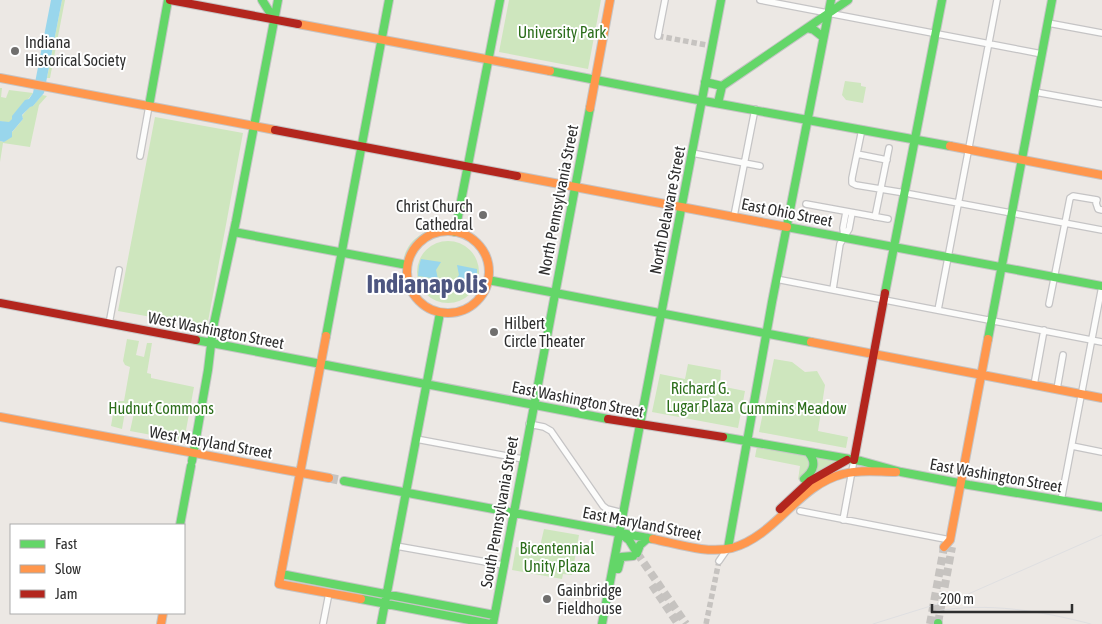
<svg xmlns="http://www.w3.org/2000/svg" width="1102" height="624" font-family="'Asap Condensed',sans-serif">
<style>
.green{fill:#cee6be}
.water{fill:#99d6ec}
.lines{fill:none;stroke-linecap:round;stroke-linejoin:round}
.street-tunnel{stroke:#c6c3c0;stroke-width:5.5;stroke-dasharray:5.5 3;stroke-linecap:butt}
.secondary-tunnel{stroke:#c6c3c0;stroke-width:8;stroke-dasharray:8 4;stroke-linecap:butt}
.primary-tunnel{stroke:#c6c3c0;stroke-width:9;stroke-dasharray:9 4.5;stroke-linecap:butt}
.street-casing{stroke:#c5c4c5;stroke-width:8}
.fast-casing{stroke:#c5c4c5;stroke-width:10}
.slow-casing{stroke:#c5c4c5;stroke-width:10}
.jam-casing{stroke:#c5c4c5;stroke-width:10}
.street{stroke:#fcfcfb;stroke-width:5.5}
.fast{stroke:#63d668;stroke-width:8}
.slow{stroke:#ff974d;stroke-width:8}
.jam{stroke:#b3261e;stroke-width:8}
.rail{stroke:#dfdfe1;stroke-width:1}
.poi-dot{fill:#706f6e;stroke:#fff;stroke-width:2}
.labels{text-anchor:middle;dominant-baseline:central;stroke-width:4;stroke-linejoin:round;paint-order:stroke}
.park-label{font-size:16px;fill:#2c6e1b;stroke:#fff}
.poi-label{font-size:16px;fill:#2e2e2e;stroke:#fff;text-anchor:start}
.street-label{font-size:16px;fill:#2e2e2e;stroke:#fff}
.town-label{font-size:26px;font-weight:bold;fill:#4d5680;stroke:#fff}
</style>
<rect width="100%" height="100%" fill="#ece8e4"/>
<path class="green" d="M62,0H65L50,78H47Z
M509,0H601L588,69L499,52Z
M845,81L861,83V86L866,87L863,103L846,100L842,95Z
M0,88H2L1,97L6,98L9,90L33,93L9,123L0,121Z
M42,95L47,96L39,105L30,147L3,143L0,162V141L4,142L23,119L22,116L30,106H33Z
M155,117L243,133L207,327L118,311Z
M445,226L448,230L447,236C429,234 417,249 411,264L409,265L403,262C406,240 425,229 445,226Z
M417 272a31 31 0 1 1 62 0a31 31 0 1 1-62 0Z
M127,339L139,341L136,355L144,357L147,343H152L147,373L151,374V378L194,387L184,441L130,431L134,413L125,412L122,429L111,426L115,403L118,401H124L130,367L125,365L123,361Z
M774,359L792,362L805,372L817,371L825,385L818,431L848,437L846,448L759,432Z
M688,364L721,370L720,386L745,391L738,428L652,412L660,374L685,379Z
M757,446L838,460L816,473L805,474L798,480L800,466L755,457Z
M544,529L579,535L572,575L563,574L562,579L512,570L516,547L539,551Z"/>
<path class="water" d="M51,0H62L44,93L33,106L30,107L22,115L23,119L12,132V137L4,142L0,141V121L9,122L12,119V116L25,100L29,99L33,93Z
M421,259L441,262L436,270L438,279L418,276L419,266Z
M457,265L477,269V278L474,286L454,282L459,275Z"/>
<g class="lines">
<path class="street-tunnel" d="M658,36L712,46
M706,624L719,561"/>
<path class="secondary-tunnel" d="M637,553L686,624
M652,585L678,624
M938,623L952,547
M930,624L944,547"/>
<path class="primary-tunnel" d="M329,478L344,481"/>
<defs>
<path id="street" d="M760,0L1042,54
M1048,23L1102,33
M658,36L665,0
M1035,92L1102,104
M862,129L852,178V183L856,185L905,193
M692,153L760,166
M857,154L887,160
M140,156L149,106
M910,194L1102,230
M806,204L888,219
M734,216L755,109
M875,217L889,148
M844,237L843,228L846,212
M776,279L1102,342
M833,289L840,244L849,229L852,213
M1049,304L1070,198L1073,196L1097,200L1096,203L1098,209L1102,210
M938,310L997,0
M109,324L119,270
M1034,385L1044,330
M1057,389L1063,355
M529,424L544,427L551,431L603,506L607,509L623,513
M416,439L523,459
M1072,446L1102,452
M1061,501L1102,286
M800,511L950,540
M843,520L854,460
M396,546L503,565
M719,561L728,548
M323,624L329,593"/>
<path id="fast" d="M262,0L274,19
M807,28L814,30L823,37
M550,71L693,99L950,146
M705,82L722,86
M718,103L722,86L848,0
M149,106L168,0
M787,227L1102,286
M234,232L407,265
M455,232L500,0
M488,280L811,342
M885,293L942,0
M326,336L389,0
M988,339L1052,0
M196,340L608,419
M723,437L861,461L901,472L969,485L1102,507
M192,461L208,370L213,328L236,221L278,0
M804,479C814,471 817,462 808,452
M344,481L653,539
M180,525L191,466
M621,534L629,540L637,553
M728,548L772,302L831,0
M637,553L640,545L648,538
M618,569L621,557L633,556
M281,574L494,615
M361,599L490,624
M938,623V624
M381,624L440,313
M493,624L590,108
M602,624L721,0"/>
<path id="slow" d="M298,24L550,71
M0,78L275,130
M590,108L610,0
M950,146L1102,175
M517,176L787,227
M407 272a41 41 0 1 1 82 0a41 41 0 1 1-82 0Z
M326,336L279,584L361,599
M811,342L1102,398
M0,417L329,478
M653,539C678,544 707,554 732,548C776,536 798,485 843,474C860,469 878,472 896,472
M944,547L950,540L988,339
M161,624L163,613"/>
<path id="jam" d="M170,0L298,24
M275,130L517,176
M0,303L196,340
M608,419L723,437
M854,460L885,293
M780,509L810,481L847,460"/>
</defs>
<use href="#street" class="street-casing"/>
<use href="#fast" class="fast-casing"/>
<use href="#slow" class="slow-casing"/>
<use href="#jam" class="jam-casing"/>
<use href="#street" class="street"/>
<use href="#fast" class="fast"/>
<use href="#slow" class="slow"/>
<use href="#jam" class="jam"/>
<path class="rail" d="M936,611C988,602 1041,611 1091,624
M873,624L966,595L1102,535"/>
</g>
<g class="poi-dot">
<circle cx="15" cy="51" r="5"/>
<circle cx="483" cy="215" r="5"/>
<circle cx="494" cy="332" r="5"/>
<circle cx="547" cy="599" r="5"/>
</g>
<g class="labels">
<g class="park-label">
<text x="562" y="32">University Park</text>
<text x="700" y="388">Richard G.<tspan x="700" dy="18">Lugar Plaza</tspan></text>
<text x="161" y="408">Hudnut Commons</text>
<text x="793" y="408">Cummins Meadow</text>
<text x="557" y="548">Bicentennial<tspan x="557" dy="18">Unity Plaza</tspan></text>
</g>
<g class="poi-label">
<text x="25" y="42">Indiana<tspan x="25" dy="18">Historical Society</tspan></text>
<text x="473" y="206" text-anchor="end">Christ Church<tspan x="473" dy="18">Cathedral</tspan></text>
<text x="504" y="323">Hilbert<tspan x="504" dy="18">Circle Theater</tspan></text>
<text x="557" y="590">Gainbridge<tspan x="557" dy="18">Fieldhouse</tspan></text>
</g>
<g class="street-label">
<text transform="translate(558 200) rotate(-79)">North Pennsylvania Street</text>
<text transform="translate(667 210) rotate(-79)">North Delaware Street</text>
<text transform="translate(787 212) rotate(11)">East Ohio Street</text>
<text transform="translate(216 330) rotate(11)">West Washington Street</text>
<text transform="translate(578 399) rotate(11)">East Washington Street</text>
<text transform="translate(211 442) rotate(10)">West Maryland Street</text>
<text transform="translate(996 475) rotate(10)">East Washington Street</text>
<text transform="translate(499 512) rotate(-80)">South Pennsylvania Street</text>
<text transform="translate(642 523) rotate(11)">East Maryland Street</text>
</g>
<g class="town-label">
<text x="427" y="284">Indianapolis</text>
</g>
</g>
<rect x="10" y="524" width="175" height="90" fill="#ffffff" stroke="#ababab"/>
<rect x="20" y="540" width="25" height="8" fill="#63d668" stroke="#ababab"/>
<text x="55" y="549" font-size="15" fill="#2e2e2e">Fast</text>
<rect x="20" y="565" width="25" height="8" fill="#ff974d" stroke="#ababab"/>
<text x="55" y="574" font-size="15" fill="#2e2e2e">Slow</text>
<rect x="20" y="590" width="25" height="8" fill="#b3261e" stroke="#ababab"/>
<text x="55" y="599" font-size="15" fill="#2e2e2e">Jam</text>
<path d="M932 604v8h140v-8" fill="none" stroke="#2e2e2e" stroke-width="2.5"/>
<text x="940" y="604" font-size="15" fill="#2e2e2e" stroke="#ffffff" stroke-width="4" paint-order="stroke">200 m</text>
</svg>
